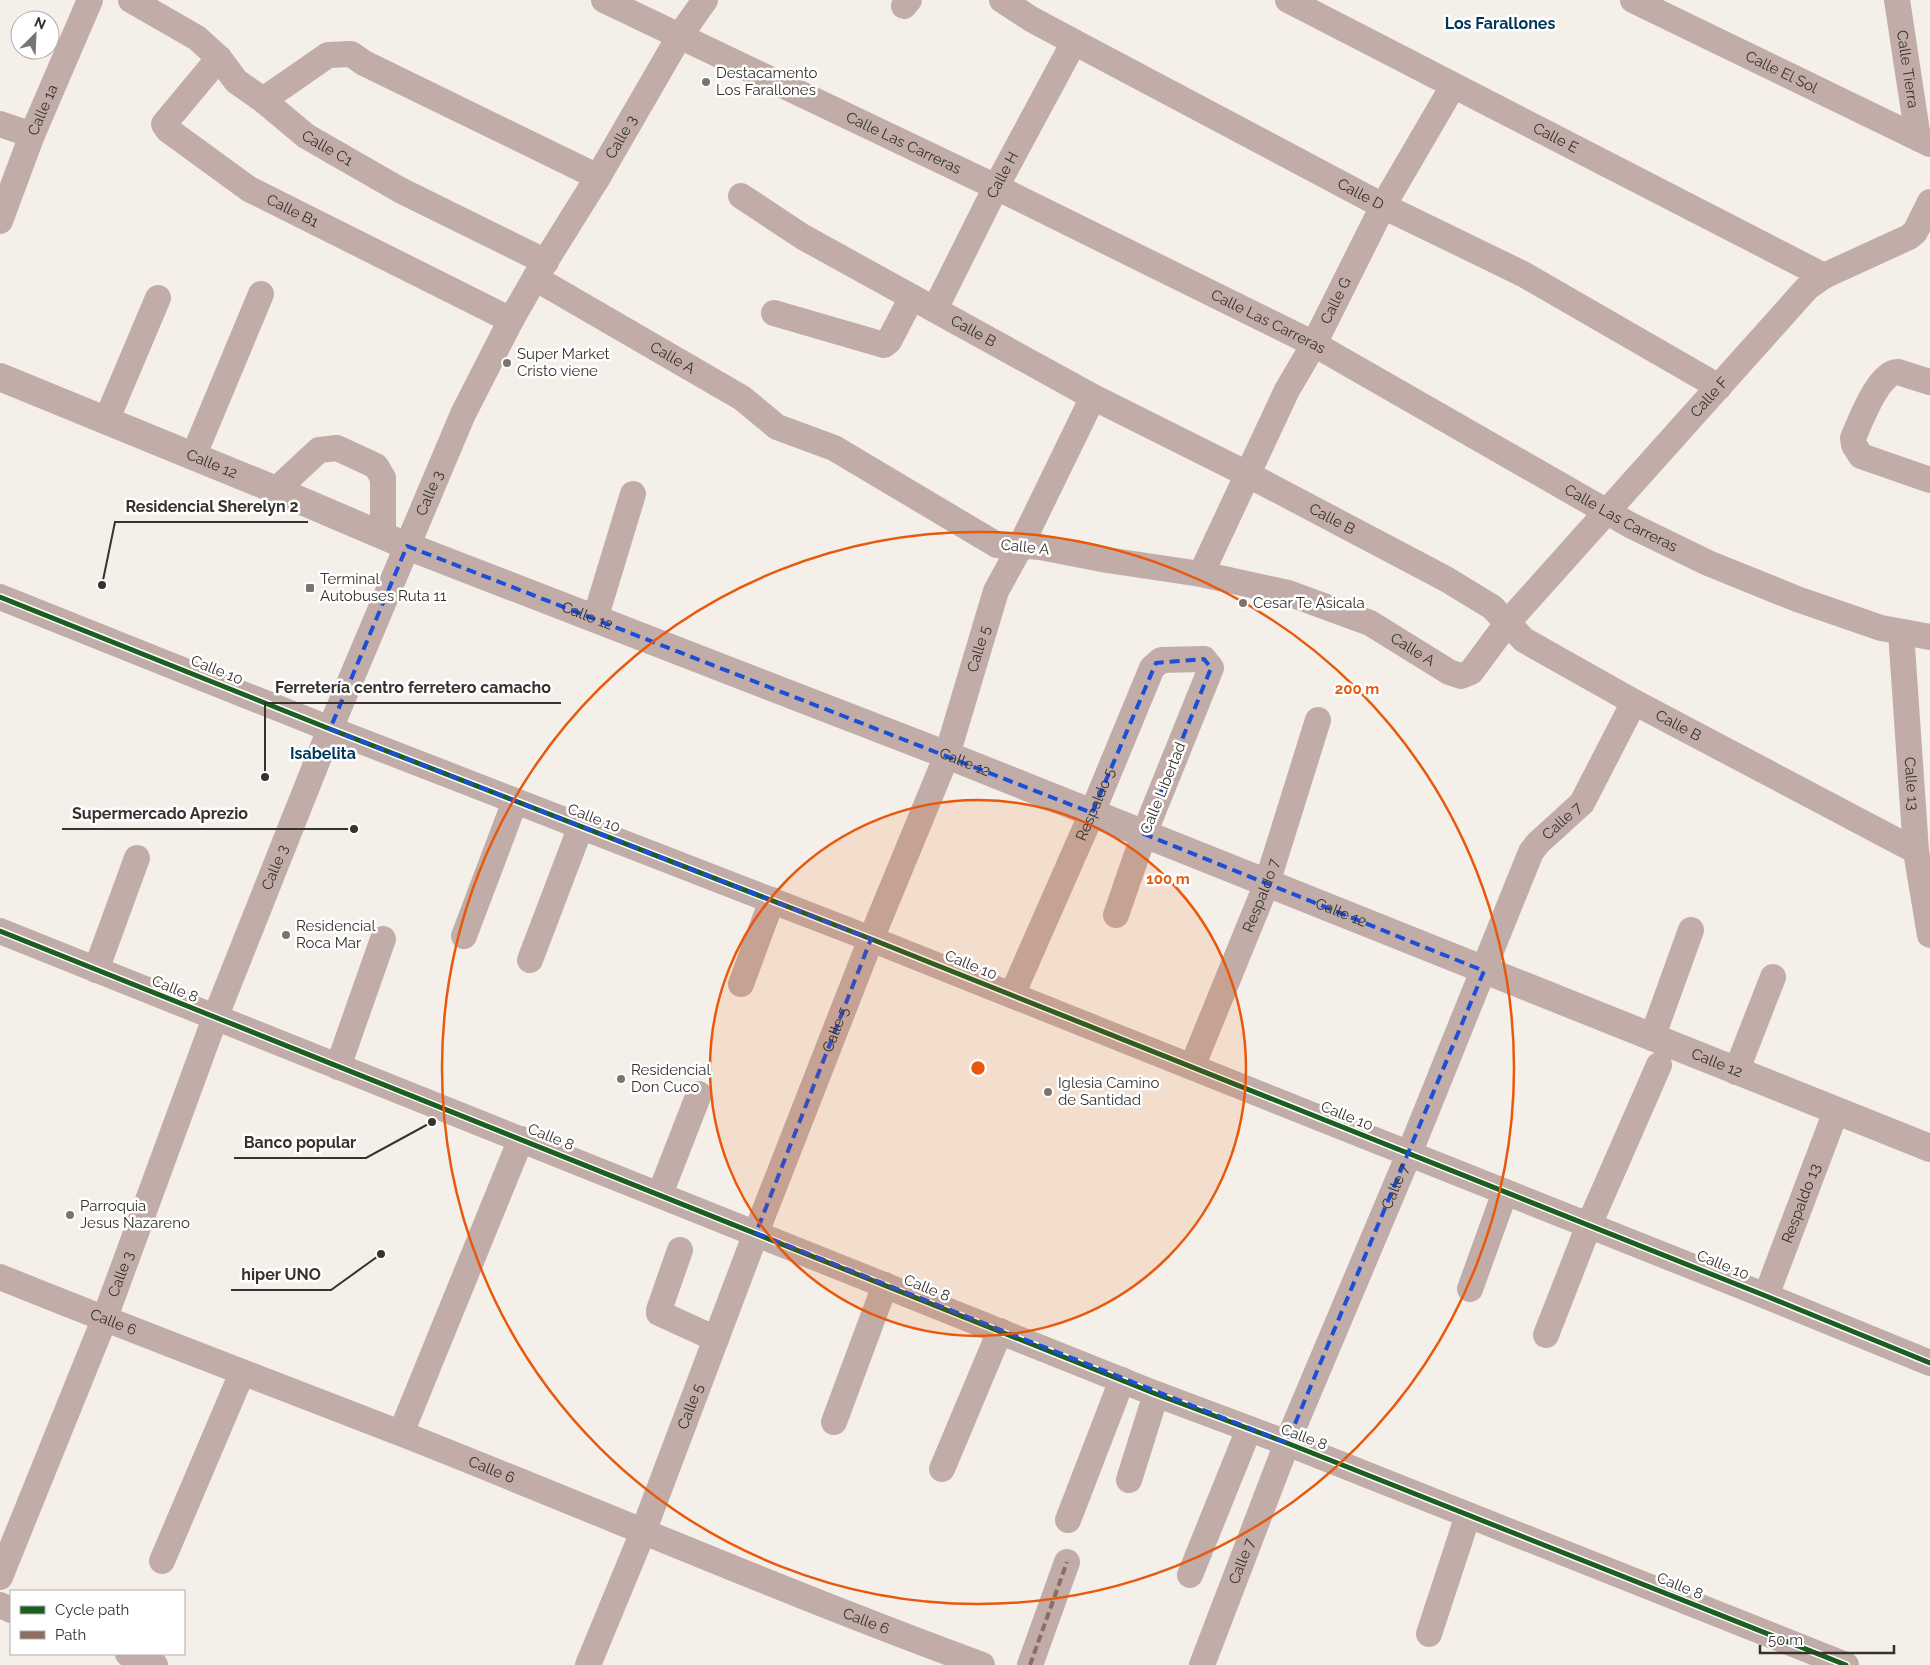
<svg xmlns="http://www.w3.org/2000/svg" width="1930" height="1665" font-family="Raleway,sans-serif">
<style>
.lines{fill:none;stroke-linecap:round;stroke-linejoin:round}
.minor{stroke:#c1aca8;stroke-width:26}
.major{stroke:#c1aca8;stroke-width:28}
.quiet{stroke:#8d6e63;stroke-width:4;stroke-dasharray:8 4;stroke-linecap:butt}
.cycleway-casing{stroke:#fff;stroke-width:8}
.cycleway{stroke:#1b5e20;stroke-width:5}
.marked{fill:none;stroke:#1d4ed8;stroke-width:4;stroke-dasharray:10 6;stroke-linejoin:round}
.ring{fill:none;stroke:#e8590c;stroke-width:2.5}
.poi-dot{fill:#79746f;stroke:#fff;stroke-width:2}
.labels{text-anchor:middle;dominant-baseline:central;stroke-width:5;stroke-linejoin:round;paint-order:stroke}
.street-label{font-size:15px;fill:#36322d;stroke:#fff}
.poi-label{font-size:15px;fill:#36322d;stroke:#fff;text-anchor:start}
.neighbourhood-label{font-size:16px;font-weight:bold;fill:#003658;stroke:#fff}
.centre{fill:#e8590c;stroke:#fff;stroke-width:2.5}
.ring-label{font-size:15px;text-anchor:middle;font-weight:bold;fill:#e8590c;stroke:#fff;stroke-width:5;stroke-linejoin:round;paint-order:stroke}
.leader{fill:none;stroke:#36322d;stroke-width:2}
.callout-dot{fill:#36322d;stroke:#fff;stroke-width:2}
.callout-label{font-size:16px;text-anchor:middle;font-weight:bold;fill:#36322d;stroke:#fff;stroke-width:5;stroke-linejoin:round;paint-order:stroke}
</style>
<rect width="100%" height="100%" fill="#f5efe9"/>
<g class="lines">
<g class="minor">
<path id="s1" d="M131,0L197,38L219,58L236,81L263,100L306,136L400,190L546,262"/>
<path id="s2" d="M604,0L996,187L1314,344L1630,525L1708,563L1797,599L1881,628L1930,637"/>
<path id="s3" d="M1002,0L1031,19L1074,42L1383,206L1523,274L1719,387"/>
<path id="s4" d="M1288,0L1824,276"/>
<path id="s5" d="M1633,0L1930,144"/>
<path id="s6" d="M1897,0L1918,138"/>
<path d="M904,6L909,0"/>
<path id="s7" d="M219,58L164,124L168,130L249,189L511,320"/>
<path d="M263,100L328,55L351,54L364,63L598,177"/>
<path d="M0,124L32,135"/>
<path id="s8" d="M741,196L803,237L1093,397L1247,474L1446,579L1492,607L1524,640L1634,702L1916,851"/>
<path id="s9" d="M0,221L32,135L90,0"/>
<path id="s10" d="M535,278L742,398L777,427L834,448L997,545L1019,549L1028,546L1040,547L1107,560L1201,574L1288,593L1370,623L1449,672L1461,676L1471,672L1508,622L1807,288L1824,276L1909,237L1915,232L1930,202"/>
<path id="s11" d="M935,309L996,187L1074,42"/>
<path d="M774,313L884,345L889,341L912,297"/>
<path d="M1930,382L1898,372C1879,371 1860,422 1853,438L1854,445L1861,456L1930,480"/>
<path d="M106,421L158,298"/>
<path d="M193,457L261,294"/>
<path d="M276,490L319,450L337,448L376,466L383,478V536"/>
<path id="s12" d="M1201,574L1287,390L1314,344L1383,206L1453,86"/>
<path d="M0,597L330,729L871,939L1766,1296L1930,1363"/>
<path d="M595,619L633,494"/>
<path id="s13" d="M1901,632L1916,851L1930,935"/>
<path d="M0,931L1156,1394L1287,1443L1846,1665"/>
<path d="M464,936L515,801"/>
<path d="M530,960L581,826"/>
<path d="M96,970L137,858"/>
<path d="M741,984L772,900"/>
<path id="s14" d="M1012,995L1092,813L1152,668L1161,660L1204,659L1211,668L1144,834L1116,915"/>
<path d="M1652,1038L1691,930"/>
<path d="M338,1067L383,939"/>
<path id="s15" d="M1192,1067L1267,883L1318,720"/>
<path d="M1736,1072L1773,977"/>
<path d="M660,1194L699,1094"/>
<path d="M680,1250L659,1310V1313L716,1339"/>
<path id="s16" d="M0,1277C133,1331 267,1381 400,1433C595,1510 786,1593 982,1665"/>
<path d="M1470,1289L1505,1192"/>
<path id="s17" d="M1766,1296L1836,1111"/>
<path d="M1546,1335L1589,1225L1659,1065"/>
<path d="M834,1422L885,1285"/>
<path d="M401,1433L521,1139"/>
<path d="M942,1469L1000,1331"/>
<path d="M1129,1480L1156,1394"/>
<path d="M1068,1520L1122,1380"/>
<path d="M162,1561L242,1373"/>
<path d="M1190,1575L1249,1429"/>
<path id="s18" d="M0,1577L104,1320L215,1018L330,729L463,414L511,320L535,278L598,177L679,37L705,0"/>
<path d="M0,1605L11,1610"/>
<path d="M1429,1634L1468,1515"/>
<path d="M128,1654L155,1665"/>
<path id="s19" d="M588,1665L643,1532L756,1233L871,939L947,755L996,591L1019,549L1093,397"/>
<path d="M1030,1665L1067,1562"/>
<path id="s20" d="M1202,1665L1287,1443L1409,1154L1531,852L1538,843L1582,803L1634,702"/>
</g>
<path class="major" id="s21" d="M0,377L276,490L407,546L947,755L1930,1148"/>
<path class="quiet" d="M1030,1665L1067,1562"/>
<defs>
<path id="cycleway" d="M0,597L330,729L871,939L1766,1296L1930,1363
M0,931L1156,1394L1287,1443L1846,1665"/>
</defs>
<use href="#cycleway" class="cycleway-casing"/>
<use href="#cycleway" class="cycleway"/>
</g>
<path class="marked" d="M407,546L1092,813L1156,663L1204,659L1211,668L1144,834L1484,971L1287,1443L756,1233L871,939L330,729Z"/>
<circle cx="978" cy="1068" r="268" fill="#e8590c" fill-opacity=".12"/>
<g class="ring">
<circle cx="978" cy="1068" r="268"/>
<circle cx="978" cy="1068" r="536"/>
</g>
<g class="poi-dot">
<circle cx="706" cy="82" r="5"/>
<circle cx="507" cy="363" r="5"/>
<rect x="305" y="583" width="10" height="10" rx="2.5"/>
<circle cx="1243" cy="603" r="5"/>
<circle cx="286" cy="935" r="5"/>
<circle cx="621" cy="1079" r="5"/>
<circle cx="1048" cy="1092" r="5"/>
<circle cx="70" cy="1215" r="5"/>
</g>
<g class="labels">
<g class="street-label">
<text stroke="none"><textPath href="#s6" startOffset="70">Calle Tierra</textPath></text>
<text stroke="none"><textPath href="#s5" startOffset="165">Calle El Sol</textPath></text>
<text stroke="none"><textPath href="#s9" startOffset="119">Calle 1a</textPath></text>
<text stroke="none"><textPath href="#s18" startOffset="1571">Calle 3</textPath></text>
<text stroke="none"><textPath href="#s4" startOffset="301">Calle E</textPath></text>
<text stroke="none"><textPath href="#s2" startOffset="332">Calle Las Carreras</textPath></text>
<text stroke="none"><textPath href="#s1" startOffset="248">Calle C1</textPath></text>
<text stroke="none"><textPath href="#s11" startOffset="150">Calle H</textPath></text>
<text stroke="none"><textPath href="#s3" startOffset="408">Calle D</textPath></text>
<text stroke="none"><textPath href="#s7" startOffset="242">Calle B1</textPath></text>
<text stroke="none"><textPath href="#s12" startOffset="305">Calle G</textPath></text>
<text stroke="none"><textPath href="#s2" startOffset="738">Calle Las Carreras</textPath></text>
<text stroke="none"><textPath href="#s8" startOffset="269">Calle B</textPath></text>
<text stroke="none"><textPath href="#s10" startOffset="159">Calle A</textPath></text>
<text stroke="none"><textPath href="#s10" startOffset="1399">Calle F</textPath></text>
<text stroke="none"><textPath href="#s21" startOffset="229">Calle 12</textPath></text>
<text stroke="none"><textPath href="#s18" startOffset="1166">Calle 3</textPath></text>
<text stroke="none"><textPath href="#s8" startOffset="674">Calle B</textPath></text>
<text stroke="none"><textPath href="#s2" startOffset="1142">Calle Las Carreras</textPath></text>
<text transform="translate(1025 547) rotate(6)">Calle A</text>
<text stroke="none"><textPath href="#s21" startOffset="634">Calle 12</textPath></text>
<text stroke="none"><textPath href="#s10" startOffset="969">Calle A</textPath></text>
<text stroke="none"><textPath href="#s19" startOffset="1089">Calle 5</textPath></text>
<text transform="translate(217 670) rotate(22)">Calle 10</text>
<text stroke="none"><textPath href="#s8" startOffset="1079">Calle B</textPath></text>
<text stroke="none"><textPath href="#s21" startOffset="1039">Calle 12</textPath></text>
<text stroke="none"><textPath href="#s13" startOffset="152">Calle 13</textPath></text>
<text transform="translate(1163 788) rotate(-68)">Calle Libertad</text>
<text stroke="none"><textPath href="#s14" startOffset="208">Respaldo 5</textPath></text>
<text transform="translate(594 818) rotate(21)">Calle 10</text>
<text stroke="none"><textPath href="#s20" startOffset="921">Calle 7</textPath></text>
<text stroke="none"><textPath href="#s18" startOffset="761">Calle 3</textPath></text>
<text stroke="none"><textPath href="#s15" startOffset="185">Respaldo 7</textPath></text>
<text stroke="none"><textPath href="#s21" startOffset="1444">Calle 12</textPath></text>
<text transform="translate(971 965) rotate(22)">Calle 10</text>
<text transform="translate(175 989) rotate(22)">Calle 8</text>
<text stroke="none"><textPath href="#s19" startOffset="682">Calle 5</textPath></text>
<text stroke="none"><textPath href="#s21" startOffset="1849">Calle 12</textPath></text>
<text transform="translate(1347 1116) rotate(22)">Calle 10</text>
<text transform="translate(551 1137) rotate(22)">Calle 8</text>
<text stroke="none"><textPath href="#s20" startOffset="516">Calle 7</textPath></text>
<text stroke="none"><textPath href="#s17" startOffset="99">Respaldo 13</textPath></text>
<text transform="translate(1723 1265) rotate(22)">Calle 10</text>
<text stroke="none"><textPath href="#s18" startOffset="326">Calle 3</textPath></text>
<text transform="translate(927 1288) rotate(22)">Calle 8</text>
<text stroke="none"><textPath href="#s16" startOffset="122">Calle 6</textPath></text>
<text stroke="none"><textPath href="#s19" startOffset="278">Calle 5</textPath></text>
<text transform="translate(1304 1437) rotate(21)">Calle 8</text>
<text stroke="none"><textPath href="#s16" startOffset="528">Calle 6</textPath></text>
<text stroke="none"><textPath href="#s20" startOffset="111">Calle 7</textPath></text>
<text transform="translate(1680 1586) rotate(22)">Calle 8</text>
<text stroke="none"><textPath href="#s16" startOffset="932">Calle 6</textPath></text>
</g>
<g class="poi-label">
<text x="716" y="73">Destacamento<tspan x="716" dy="17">Los Farallones</tspan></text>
<text x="517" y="354">Super Market<tspan x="517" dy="17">Cristo viene</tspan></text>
<text x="320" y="579">Terminal<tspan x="320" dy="17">Autobuses Ruta 11</tspan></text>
<text x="1253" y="603">Cesar Te Asicala</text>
<text x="296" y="926">Residencial<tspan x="296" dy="17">Roca Mar</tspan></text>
<text x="631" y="1070">Residencial<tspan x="631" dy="17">Don Cuco</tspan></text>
<text x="1058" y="1083">Iglesia Camino<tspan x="1058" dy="17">de Santidad</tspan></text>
<text x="80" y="1206">Parroquia<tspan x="80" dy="17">Jesus Nazareno</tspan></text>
</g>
<g class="neighbourhood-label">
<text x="1500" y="23">Los Farallones</text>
<text x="323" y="753">Isabelita</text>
</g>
</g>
<circle cx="978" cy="1068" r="8" class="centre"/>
<g class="ring-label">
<text x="1357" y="694">200 m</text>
<text x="1168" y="884">100 m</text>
</g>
<path class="leader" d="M102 585L115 522H308M265 777L265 703H561M354 829L258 829H62M432 1122L366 1158H234M381 1254L331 1290H231"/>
<g class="callout-dot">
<circle cx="102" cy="585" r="5"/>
<circle cx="265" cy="777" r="5"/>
<circle cx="354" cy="829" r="5"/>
<circle cx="432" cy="1122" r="5"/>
<circle cx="381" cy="1254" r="5"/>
</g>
<g class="callout-label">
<text x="212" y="512">Residencial Sherelyn 2</text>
<text x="413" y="693">Ferretería centro ferretero camacho</text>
<text x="160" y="819">Supermercado Aprezio</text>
<text x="300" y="1148">Banco popular</text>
<text x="281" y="1280">hiper UNO</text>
</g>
<rect x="10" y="1590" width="175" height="65" fill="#ffffff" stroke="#afadab"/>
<rect x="20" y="1606" width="25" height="8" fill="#1b5e20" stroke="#afadab"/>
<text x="55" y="1615" font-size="15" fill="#36322d">Cycle path</text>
<rect x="20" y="1631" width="25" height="8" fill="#8d6e63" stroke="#afadab"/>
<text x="55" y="1640" font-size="15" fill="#36322d">Path</text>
<g transform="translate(35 35) rotate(24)"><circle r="24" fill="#ffffff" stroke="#afadab"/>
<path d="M0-4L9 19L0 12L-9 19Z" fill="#79746f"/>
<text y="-8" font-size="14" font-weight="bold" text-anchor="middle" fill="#36322d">N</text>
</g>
<path d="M1760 1645v8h134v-8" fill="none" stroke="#36322d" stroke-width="2.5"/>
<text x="1768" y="1645" font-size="15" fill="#36322d" stroke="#ffffff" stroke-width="4" paint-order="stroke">50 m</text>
</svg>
